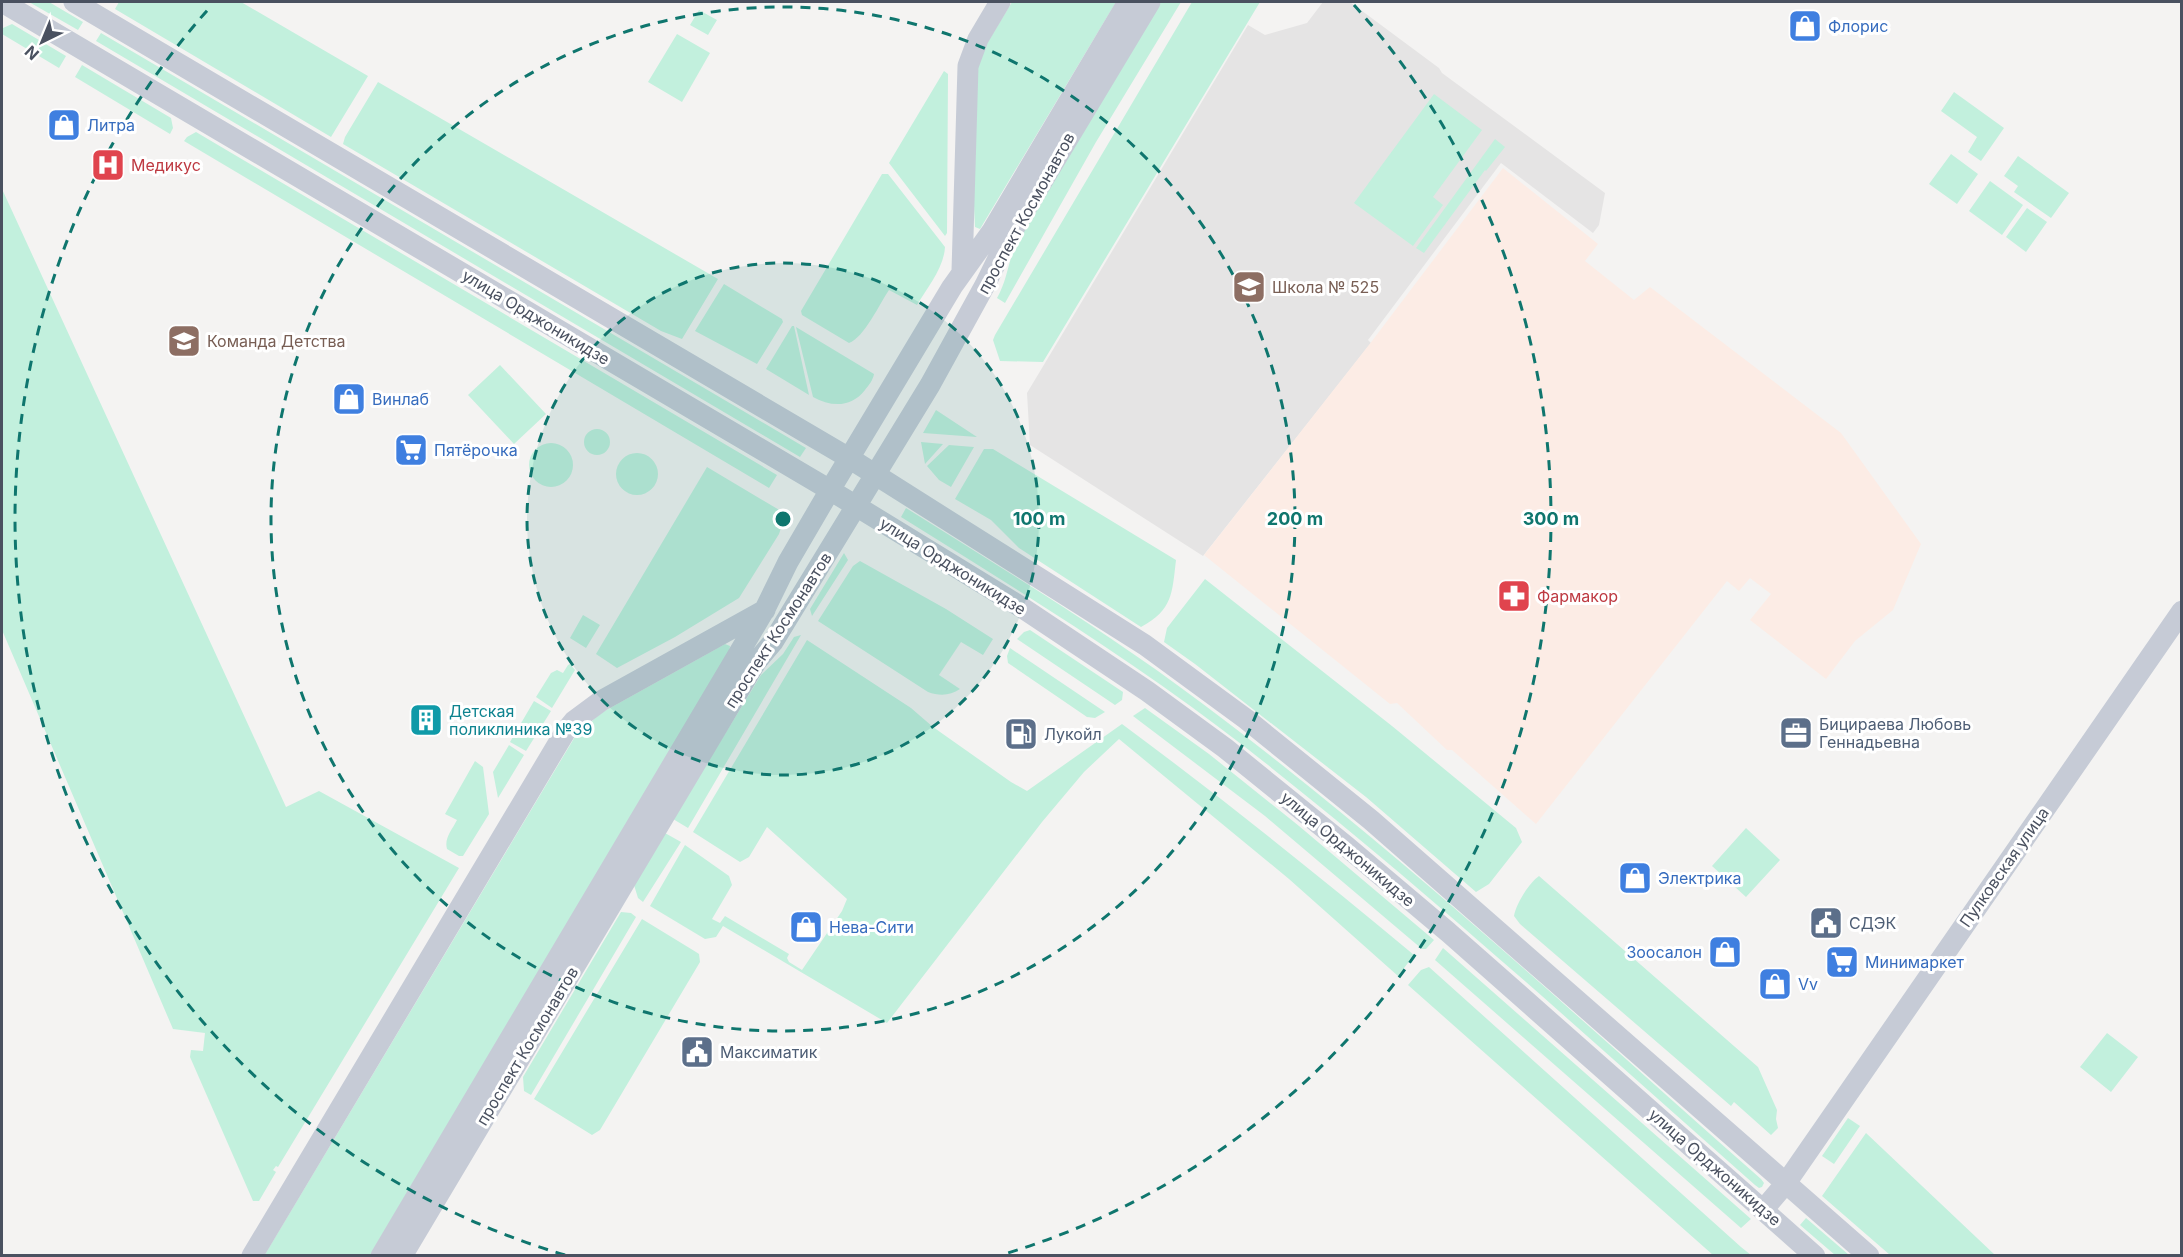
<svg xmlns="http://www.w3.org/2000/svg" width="2183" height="1257" font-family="Inter,sans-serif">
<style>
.education{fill:#e5e4e4}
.medical{fill:#fcece5}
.green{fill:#c2f0dd}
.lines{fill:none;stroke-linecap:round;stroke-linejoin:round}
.minor{stroke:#c6cbd6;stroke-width:21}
.ring{fill:none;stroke:#0f766e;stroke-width:3;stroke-dasharray:10 8}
.labels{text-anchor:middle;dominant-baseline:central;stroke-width:6;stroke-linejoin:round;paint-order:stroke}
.shop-label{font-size:16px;fill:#366cbe;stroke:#fff;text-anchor:start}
.health-label{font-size:16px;fill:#be3a42;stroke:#fff;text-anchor:start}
.street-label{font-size:16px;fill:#4a5160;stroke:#fff}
.education-label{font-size:16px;fill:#785e54;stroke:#fff;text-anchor:start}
.culture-label{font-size:16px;fill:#0d838f;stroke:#fff;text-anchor:start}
.service-label{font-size:16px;fill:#4e5e75;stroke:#fff;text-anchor:start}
.centre{fill:#0f766e;stroke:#fff;stroke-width:3}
.ring-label{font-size:18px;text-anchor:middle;font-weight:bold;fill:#0f766e;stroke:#fff;stroke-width:6;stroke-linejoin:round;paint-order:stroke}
</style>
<rect width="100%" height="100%" fill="#f4f3f2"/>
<path class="education" d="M1323,2H1350L1439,68L1442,73L1605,193L1599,225L1593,233L1501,163L1368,340L1371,343L1203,556L1030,445L1027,393L1248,25L1265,35L1307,23Z"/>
<path class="medical" d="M1503,168L1598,244L1585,261L1634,300L1650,287L1841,433L1921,544L1893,610L1855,641L1826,679L1750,620L1771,594L1750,578L1739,591L1727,581L1536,824L1452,750H1447L1397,703L1390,704L1204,555L1372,341Z"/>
<path class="green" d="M29,2H49L83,22L78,30Z
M119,2H241L368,76L331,137L115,9Z
M1012,2H1116L980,229L975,227L972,164L975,63Z
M1161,2H1181L1096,142L1005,303L997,298C1007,281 1008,262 1016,244Z
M1192,2H1260L1043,362L1000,361L993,340L995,335Z
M699,10L717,20L708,35L690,25Z
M12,24L66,56L59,68L2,34L3,28Z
M101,33L806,448L800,457L96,41Z
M677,34L710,53L682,102L648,82Z
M82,65L171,118L173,128L170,134L75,77Z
M944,71L948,74L947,233L945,236L889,163Z
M378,82L718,279L682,339L661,331L343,144L345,137Z
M1954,92L2004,128L1981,161L1968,152L1977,137L1941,111Z
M1434,94L1482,130L1433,197L1443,205L1413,246L1354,203Z
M196,132L777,475L769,488L184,141L187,137Z
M1495,139L1505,147L1486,171L1485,170L1424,253L1416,248Z
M1951,154L1978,174L1957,204L1929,184Z
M2018,156L2069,193L2051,218L2014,192L2018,186L2004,176Z
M882,174H888L945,247C944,268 927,288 917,305L889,290C880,303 864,338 849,343L802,315L801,311Z
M1990,181L2023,205L2002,235L1969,211Z
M2,189L286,807L319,791L459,868L278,1167L276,1166L273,1170L276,1172L259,1201H253L190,1057L191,1050L203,1051L205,1033L173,1029L2,630Z
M2027,208L2047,222L2026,252L2006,237Z
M724,284L782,319L783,322L757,364L695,331Z
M792,326H794L809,395L766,369Z
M796,327L874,374C873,380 869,385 865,390C851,408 831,407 813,397Z
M500,365L546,414L514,444L468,395Z
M936,410L977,437L923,433Z
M584 442a13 13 0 1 1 26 0a13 13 0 1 1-26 0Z
M921,442L943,444L925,464Z
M529 465a22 22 0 1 1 44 0a22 22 0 1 1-44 0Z
M949,445L974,447L951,487L939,480L927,466Z
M984,449H993L1176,560C1172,593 1173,610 1141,627L1019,548L991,520L955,499Z
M616 474a21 21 0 1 1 42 0a21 21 0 1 1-42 0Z
M707,467L781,511L782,525L779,534L739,598L675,637L617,668L596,654Z
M906,508C1006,571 1108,632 1203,704C1398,850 1578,1018 1761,1179L1764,1183L1762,1187L1759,1188L1755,1185C1587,1037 1422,885 1245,747C1136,662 1018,590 901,517Z
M844,553L848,560L812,616L810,609Z
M860,561L946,609L993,639L983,655L961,642L939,675L960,689C950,696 939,696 928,692L818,621L853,566Z
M1205,579L1392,726L1516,828L1522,842L1489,884L1476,892L1366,797L1195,664L1164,642L1167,628Z
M583,615L600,625L586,648L570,638Z
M1030,630L1123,692L1122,700L1115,705L1017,639L1024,632Z
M801,635L688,828L673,819L761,675L783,654L794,637Z
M807,640L911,708L933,727L1011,782L1027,791L1122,724C1222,798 1318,875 1414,955L1398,976L1289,879L1119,739L1084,772L1042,822L887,1023L723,926L716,937L705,939L650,906L685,845L729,876L732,885L712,919L720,923L725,916L789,954L787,958L789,962L802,970L842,911L847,899L767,827L749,857L740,862L693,832Z
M725,644L730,646L729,653L370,1255L264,1256L576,735L601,713Z
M1010,648L1105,712L1095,718L1087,717L1008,663L1007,656Z
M570,664L575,670L552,708L536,697L551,673L557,670L563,673L568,665Z
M534,701L551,711L526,751L510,742Z
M1145,708L1209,754L1299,826L1434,940L1426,949H1422L1265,816L1133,716Z
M509,745L524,755L498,798L493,772Z
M475,761L483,767L489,814L463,856H459L447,849C444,838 452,830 457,820L445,814Z
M1746,828L1780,860L1746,897L1712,866Z
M665,833L681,842L643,902L638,898L634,885Z
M1539,876L1758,1067L1777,1110L1776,1119L1778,1128L1771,1135L1734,1102L1731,1106L1520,924L1514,916C1516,904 1529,883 1539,876Z
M621,912L631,913L636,917L531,1095L524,1091L523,1077Z
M642,919L696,952L699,954L700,962L600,1130L592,1135L534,1099Z
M1443,948L1751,1219L1741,1228L1435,960Z
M1429,967L1741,1247L1751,1255H1713L1408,985L1421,970Z
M2107,1033L2138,1057L2111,1092L2080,1067Z
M1848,1118L1860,1126L1834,1164L1822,1156Z
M1866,1133L1995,1255H1890L1822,1196Z
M1806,1218L1849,1255H1835L1800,1225Z"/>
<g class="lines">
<path class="minor" d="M2,2L830,490L1021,607L1147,691L1225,748L1346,846L1448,932L1815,1256
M74,2L849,458L1145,645L1246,719L1371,820L1869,1256
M962,271L968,66L978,39L1000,2
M1763,1210L1786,1183L2182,611
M252,1256L565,732L574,721L601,701L765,610
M381,1256L765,609L788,562L830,490L952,287L992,231L1128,2
M402,1256L756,662L773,642L930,385L985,285L1007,240L1150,2"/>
</g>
<circle cx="783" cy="519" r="256" fill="#0f766e" fill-opacity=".12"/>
<g class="ring">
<circle cx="783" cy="519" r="256"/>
<circle cx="783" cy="519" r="512"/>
<path d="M565 1255A768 768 0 0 1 212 5M1354 5A768 768 0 0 1 1001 1255"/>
</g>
<defs>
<symbol id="shop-square" viewBox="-11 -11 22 22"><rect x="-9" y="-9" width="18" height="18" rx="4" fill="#3f7fe0" stroke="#fff"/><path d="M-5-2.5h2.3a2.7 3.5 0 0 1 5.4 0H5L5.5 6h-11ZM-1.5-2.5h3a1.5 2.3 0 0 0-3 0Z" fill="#fff"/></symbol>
<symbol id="hospital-square" viewBox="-11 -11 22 22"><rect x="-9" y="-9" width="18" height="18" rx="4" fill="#e0444e" stroke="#fff"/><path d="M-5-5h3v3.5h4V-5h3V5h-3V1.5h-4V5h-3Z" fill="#fff"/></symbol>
<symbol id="school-square" viewBox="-11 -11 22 22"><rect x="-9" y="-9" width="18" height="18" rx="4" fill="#8d6e63" stroke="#fff"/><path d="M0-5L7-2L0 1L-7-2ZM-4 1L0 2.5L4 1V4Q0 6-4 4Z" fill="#fff"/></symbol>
<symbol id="supermarket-square" viewBox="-11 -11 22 22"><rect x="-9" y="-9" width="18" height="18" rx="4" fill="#3f7fe0" stroke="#fff"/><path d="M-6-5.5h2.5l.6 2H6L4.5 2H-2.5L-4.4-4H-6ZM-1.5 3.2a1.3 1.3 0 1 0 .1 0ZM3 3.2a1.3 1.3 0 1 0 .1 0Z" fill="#fff"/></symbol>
<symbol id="pharmacy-square" viewBox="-11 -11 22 22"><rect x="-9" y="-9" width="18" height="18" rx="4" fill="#e0444e" stroke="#fff"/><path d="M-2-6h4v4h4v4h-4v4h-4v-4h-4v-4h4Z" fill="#fff"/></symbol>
<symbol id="building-square" viewBox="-11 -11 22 22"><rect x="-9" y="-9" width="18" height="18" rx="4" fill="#0f9aa8" stroke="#fff"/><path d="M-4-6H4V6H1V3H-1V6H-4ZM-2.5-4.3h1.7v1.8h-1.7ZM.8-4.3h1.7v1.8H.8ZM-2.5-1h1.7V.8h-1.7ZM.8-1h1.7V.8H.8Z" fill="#fff"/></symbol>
<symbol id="office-square" viewBox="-11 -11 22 22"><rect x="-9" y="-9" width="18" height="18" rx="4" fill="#5c6f8a" stroke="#fff"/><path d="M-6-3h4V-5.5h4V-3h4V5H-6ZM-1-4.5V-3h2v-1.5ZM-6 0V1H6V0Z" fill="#fff"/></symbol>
<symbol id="fuel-square" viewBox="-11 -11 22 22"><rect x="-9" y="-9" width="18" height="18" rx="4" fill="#5c6f8a" stroke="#fff"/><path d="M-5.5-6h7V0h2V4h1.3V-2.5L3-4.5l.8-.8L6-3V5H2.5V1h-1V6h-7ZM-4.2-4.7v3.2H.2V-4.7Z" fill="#fff"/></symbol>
<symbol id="civic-square" viewBox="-11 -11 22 22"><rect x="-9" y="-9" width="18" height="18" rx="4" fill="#5c6f8a" stroke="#fff"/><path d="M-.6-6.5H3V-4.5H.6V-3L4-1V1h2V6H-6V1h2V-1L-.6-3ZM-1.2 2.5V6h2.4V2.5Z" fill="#fff"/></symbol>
</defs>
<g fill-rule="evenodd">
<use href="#shop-square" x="1786" y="7" width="38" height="38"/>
<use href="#shop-square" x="45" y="106" width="38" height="38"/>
<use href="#hospital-square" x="89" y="146" width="38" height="38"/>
<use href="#school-square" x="1230" y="268" width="38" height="38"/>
<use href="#school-square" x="165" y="322" width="38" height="38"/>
<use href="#shop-square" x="330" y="380" width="38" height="38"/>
<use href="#supermarket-square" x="392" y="431" width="38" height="38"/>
<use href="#pharmacy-square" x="1495" y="577" width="38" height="38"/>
<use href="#building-square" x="407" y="701" width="38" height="38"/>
<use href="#office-square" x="1777" y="714" width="38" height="38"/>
<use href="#fuel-square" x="1002" y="715" width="38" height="38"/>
<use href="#shop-square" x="1616" y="859" width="38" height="38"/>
<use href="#civic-square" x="1807" y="904" width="38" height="38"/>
<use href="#shop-square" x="787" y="908" width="38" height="38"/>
<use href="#shop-square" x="1706" y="933" width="38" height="38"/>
<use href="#supermarket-square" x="1823" y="943" width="38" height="38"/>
<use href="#shop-square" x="1756" y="965" width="38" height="38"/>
<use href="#civic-square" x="678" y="1033" width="38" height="38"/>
</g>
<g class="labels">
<g class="shop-label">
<text x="1828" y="26">Флорис</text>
<text x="87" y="125">Литра</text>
<text x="372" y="399">Винлаб</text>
<text x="434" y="450">Пятёрочка</text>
<text x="1658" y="878">Электрика</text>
<text x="829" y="927">Нева-Сити</text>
<text x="1702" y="952" text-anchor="end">Зоосалон</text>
<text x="1865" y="962">Минимаркет</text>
<text x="1798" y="984">Vv</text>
</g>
<g class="health-label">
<text x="131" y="165">Медикус</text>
<text x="1537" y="596">Фармакор</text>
</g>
<g class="street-label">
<text transform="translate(1026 213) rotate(-61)">проспект Космонавтов</text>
<text transform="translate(536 317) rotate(31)">улица Орджоникидзе</text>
<text transform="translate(953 566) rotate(32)">улица Орджоникидзе</text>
<text transform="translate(778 630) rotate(-57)">проспект Космонавтов</text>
<text transform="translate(1348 849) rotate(40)">улица Орджоникидзе</text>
<text transform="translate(2004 867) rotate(-55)">Пулковская улица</text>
<text transform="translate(527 1046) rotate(-59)">проспект Космонавтов</text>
<text transform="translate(1715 1167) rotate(41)">улица Орджоникидзе</text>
</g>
<g class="education-label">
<text x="1272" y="287">Школа № 525</text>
<text x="207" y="341">Команда Детства</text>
</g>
<g class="culture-label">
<text x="449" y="711">Детская<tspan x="449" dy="18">поликлиника №39</tspan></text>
</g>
<g class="service-label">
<text x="1819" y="724">Бицираева Любовь<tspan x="1819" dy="18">Геннадьевна</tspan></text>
<text x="1044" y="734">Лукойл</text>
<text x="1849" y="923">СДЭК</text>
<text x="720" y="1052">Максиматик</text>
</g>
</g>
<circle cx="783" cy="519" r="9" class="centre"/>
<g class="ring-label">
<text x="1039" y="525">100 m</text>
<text x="1295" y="525">200 m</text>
<text x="1551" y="525">300 m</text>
</g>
<rect width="2183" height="1257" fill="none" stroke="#4a5160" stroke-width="6"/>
<g transform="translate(42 42) rotate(223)" stroke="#ffffff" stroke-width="4.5" paint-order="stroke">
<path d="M0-4.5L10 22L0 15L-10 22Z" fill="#4a5160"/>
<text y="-9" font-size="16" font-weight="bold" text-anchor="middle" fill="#4a5160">N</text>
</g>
</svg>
